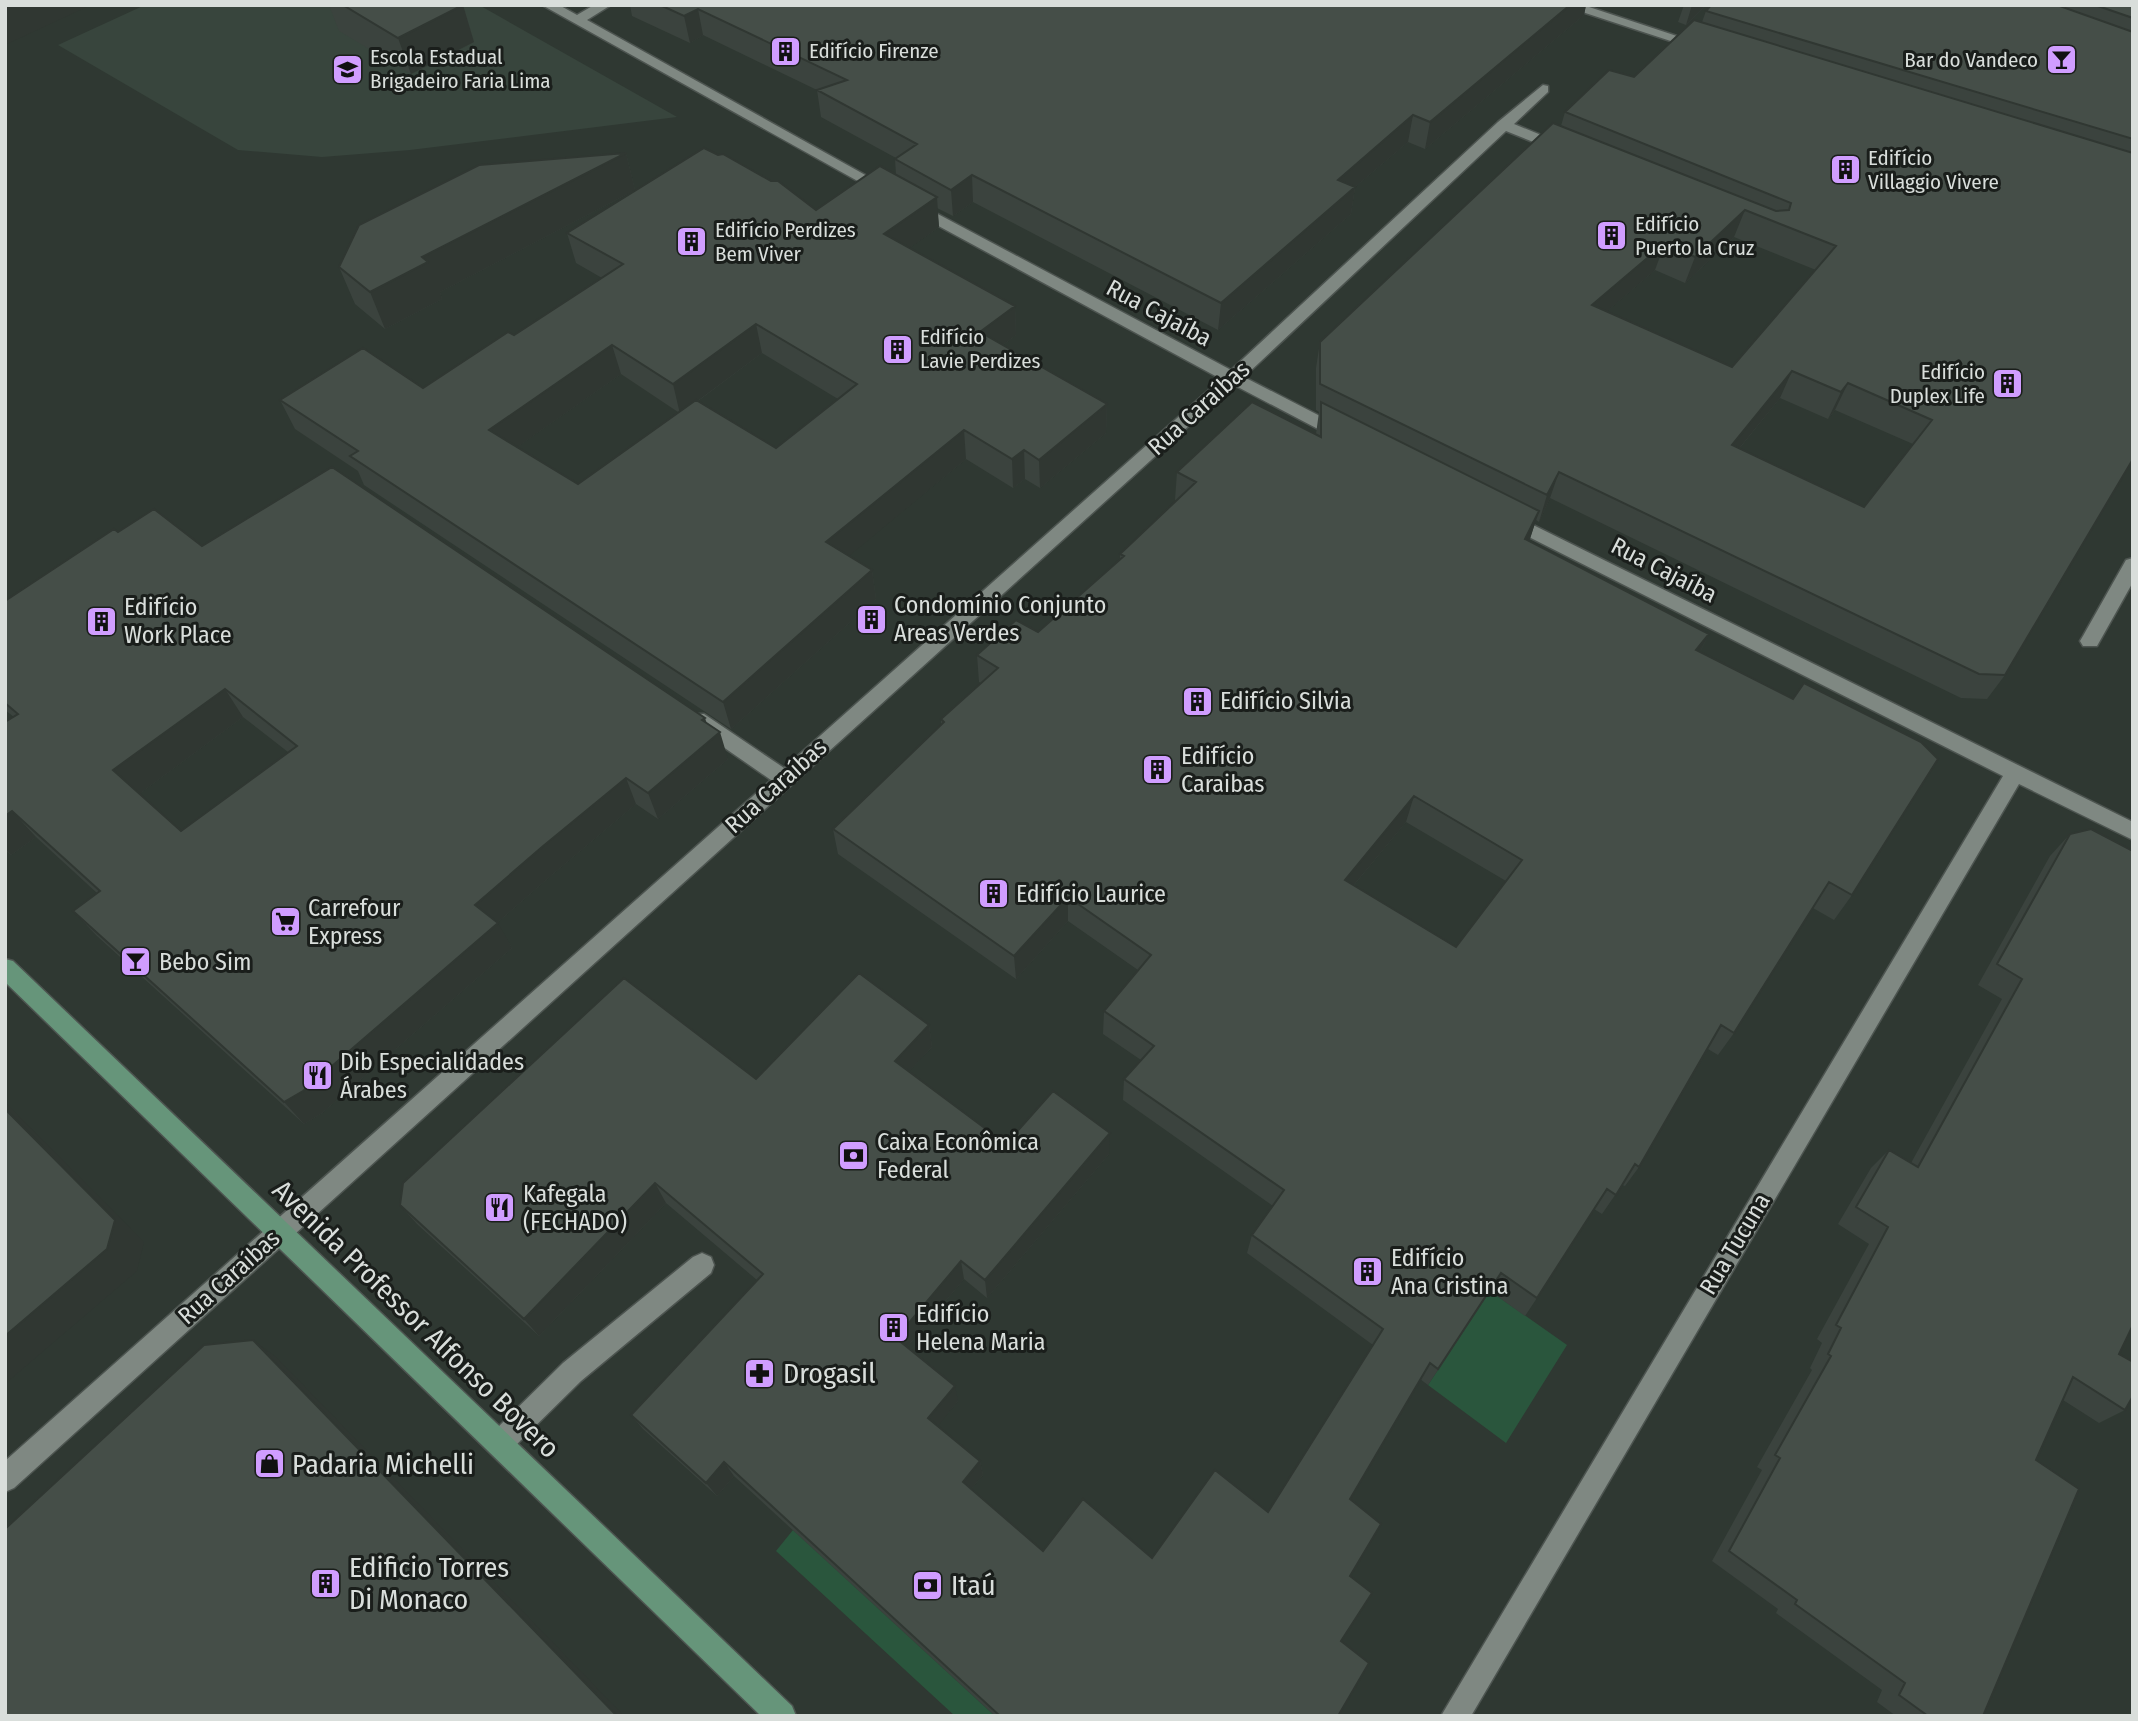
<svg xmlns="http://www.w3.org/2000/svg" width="2138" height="1721" font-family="'Fira Sans Condensed',sans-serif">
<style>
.built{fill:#38453d}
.green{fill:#2a563d}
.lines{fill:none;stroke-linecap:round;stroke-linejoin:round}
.minor-casing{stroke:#4d5450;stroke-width:3}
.major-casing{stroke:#4d5450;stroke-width:3}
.minor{fill:#7f8882;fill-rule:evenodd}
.major{fill:#66957a;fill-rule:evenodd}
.wall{fill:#3b433e;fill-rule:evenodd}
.shaded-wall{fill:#303732}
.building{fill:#454e48;stroke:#303732;stroke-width:2;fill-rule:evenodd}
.labels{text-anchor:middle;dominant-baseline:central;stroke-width:6;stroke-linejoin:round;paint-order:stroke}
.far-poi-label{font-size:21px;fill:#d9dedb;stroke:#1a1e1b;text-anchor:start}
.street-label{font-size:24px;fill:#d9dedb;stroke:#1a1e1b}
.poi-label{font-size:24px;fill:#d9dedb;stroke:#1a1e1b;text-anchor:start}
.near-street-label{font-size:28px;fill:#d9dedb;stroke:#1a1e1b}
.near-poi-label{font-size:28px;fill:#d9dedb;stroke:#1a1e1b;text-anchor:start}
</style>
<rect width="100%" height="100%" fill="#2f3832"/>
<path class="built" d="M145,5H479L677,117L410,150L322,157L238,150L58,45Z"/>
<path class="green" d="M1490,1291L1567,1345L1506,1443L1428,1385Z
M793,1530L995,1716H955L776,1551Z"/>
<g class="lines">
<defs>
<path id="minor" d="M542,5H559L577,15L594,5H611L587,20L894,191L891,194H881Z
M1561,5H1583L1707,46L1695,49Z
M1543,85L1548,86V92L1514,124L1568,146V152H1558L1506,131L1244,377L1349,431L1352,435L1349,439H1337L1234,385L14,1488L5,1492V1461L771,780L690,724L687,719L690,714H704L784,768L1221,379L909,210V204H919L1231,370L1498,122Z
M1509,513L2133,822V840L2019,784L1471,1716H1441L2003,776L1503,524L1500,519Z
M2133,558V582L2097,646H2083L2080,641L2083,636L2126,560Z
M702,1253L711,1257L714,1265L711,1273L581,1381L509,1452L500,1456L491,1452L487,1443L491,1434L563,1363L693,1257Z"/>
<path id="major" d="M5,959L13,961L792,1706L796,1716H761L5,982Z"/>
</defs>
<use href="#minor" class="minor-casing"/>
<use href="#major" class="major-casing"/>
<use href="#minor" class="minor"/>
<use href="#major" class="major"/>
</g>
<path class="wall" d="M329,5H463L474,42L411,74L339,31Z
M630,5H1586L1584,15L1425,149L1408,142L1355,187L1351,214L1218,330L973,202L953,216L937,208L939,227L909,248L1015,306L1016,335L1003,345L1107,404L1106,433L1040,488L1025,479L1013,488L966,459L848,556L872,570L876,599L731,729L364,485L358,471L295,429L280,400L423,388L514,335L602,278L576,263L567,233L816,210L896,175L895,159L896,158L821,117L817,90L703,35L690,43L632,16ZM762,353L838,399L776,448L698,401ZM621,374L678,412L578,484L517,447Z
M1684,5H1706L1686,25L1678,22Z
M1711,5H2133V459L2005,675L1987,699L1961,698L1550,498L1539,522L1536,520L1529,541L1709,634L1700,652L1852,895L1834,920L1813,908L1734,1033L1718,1055L1708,1049L1639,1167L1625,1186L1622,1185L1602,1214L1594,1209L1537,1298L1525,1316L1490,1291L1428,1385L1420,1379L1350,1499V1576L1341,1641L1338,1716H995L734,1476L717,1496L643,1429L631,1415L757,1280L666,1203L539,1336L417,1224L400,1205L756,1079L929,1025L932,1047L909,1071L1006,1144L1109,1154L987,1298L964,1279L907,1347L958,1401L937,1426L980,1461L983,1475L971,1489L1043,1551L1152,1558L1268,1512L1373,1345L1247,1253L1252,1235L1273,1206L1123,1100L1124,1079L1141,1060L1103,1034L1104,1011L1138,970L1068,921L1016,979L838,854L833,829L941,725V719L981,683L979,682L977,655L1038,632L1120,560V554L1176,500H1175L1177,472L1316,434L1319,412L1316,410V368L1320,342L1561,126L1565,112L1634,77L1702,22L1706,11ZM1734,237L1816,270L1732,367L1606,312L1655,270L1685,283ZM1780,398L1828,419L1835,410L1913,444L1864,507L1739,449ZM1406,822L1506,881L1456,947L1354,885Z
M626,153L635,190L440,292L442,299L385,329L355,304L339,267Z
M118,532L202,546L707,724L728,759L658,819L636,804L554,873L497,923L512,948L322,1113L304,1124L97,936L73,911L97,893L36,837L11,855L5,850V722L14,717L5,710V601ZM243,717L288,752L181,831L139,794Z
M2070,834L2125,1410L2099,1423L2063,1400L2036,1460L1983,1716H1896L1877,1702L1882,1690L1776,1613L1778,1609L1712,1561L1762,1470L1757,1467L1812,1370L1810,1368L1822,1343L1817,1339L1869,1244L1838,1224L1871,1168L1889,1150L1911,1163L2002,999L1978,985L2050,856Z"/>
<path class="shaded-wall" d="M9,5H91L5,45V7Z
M463,5L474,42L411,74L398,38Z
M1570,5H1586L1584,15L1425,149L1430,122Z
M1692,5H1706L1686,25Z
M698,9L703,35L690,43L684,16Z
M1413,115L1408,142L1355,187L1351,214L1218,330L1221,303L1338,180Z
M626,153L635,190L440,292L442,299L385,329L370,292L422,257Z
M972,175L973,202L953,216L951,190Z
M937,197L939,227L887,264L884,234Z
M1745,210L1734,237L1685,283L1695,257Z
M1665,243L1655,270L1583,332L1592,305Z
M1015,306L1016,335L982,361L980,332Z
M756,324L762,353L680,414L673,384Z
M612,345L621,374L500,459L489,430Z
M1792,371L1780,398L1720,472L1732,445Z
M1848,383L1835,410L1828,419L1841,392Z
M1107,404L1106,433L1040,488L1039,460Z
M964,430L966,459L831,571L826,542Z
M1024,450L1025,479L1013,488L1012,459Z
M1559,472L1550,498L1539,522L1547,495Z
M1539,511L1530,539L1516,567L1525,539Z
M872,570L876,599L731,729L723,702Z
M1709,634L1696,660V650Z
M225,689L243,717L135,797L113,770Z
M705,718L712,739L720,732L728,759L658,819L648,793Z
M626,778L636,804L554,873L489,930L475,905L542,847Z
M1414,796L1406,822L1338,904L1345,880Z
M12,811L36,837L11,855L5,849V816Z
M1068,897V921L1016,979L1014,956Z
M498,923L512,948L322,1113L304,1124L284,1102Z
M929,1025L932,1047L899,1082L895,1061Z
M5,1102L144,1242L137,1271L5,1384Z
M1110,1133L1109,1154L987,1298L985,1280Z
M655,1183L666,1203L539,1336L524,1319Z
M961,1261L964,1279L901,1354L896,1338Z
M253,1340L276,1357L624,1716H617Z
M955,1386L958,1401L932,1433L928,1418Z
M980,1461L983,1475L966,1495L963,1482Z
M724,1462L734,1476L717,1496L706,1483Z"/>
<path class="building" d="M343,5H463L398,38Z
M660,5H1570L1430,122L1413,115L1338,180L1355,187L1221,303L972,175L951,190L895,159L917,144L817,90L847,80L698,9L684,16Z
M1711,5H2057L2133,32V139L1706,11Z
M2095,5H2133V18Z
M1694,20L2133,153V459L2005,675L1979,674L1559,472L1547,495L1320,384V342L1553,123L1776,211L1789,210L1791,203L1565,112L1609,70L1634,77ZM1745,210L1836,246L1732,367L1592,305L1665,243L1695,257ZM1792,371L1841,392L1848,383L1932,420L1864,507L1732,445Z
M704,148L718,155L723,154L771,181H778L816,210L880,166L937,197L884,234L1015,306L980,332L1107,404L1039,460L1024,450L1012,459L964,430L826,542L872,570L723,702L350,456L358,451L280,400L363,348L423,388L508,332L514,335L623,264L567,233ZM756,324L857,384L776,448L696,400L578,484L489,430L612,345L673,384Z
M626,153L422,257L428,262L370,292L339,267L359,225L479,165Z
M1252,402L1321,437V402L1539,511L1525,539L1709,634L1696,650L1793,699L1804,683L1921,742L1938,759L1852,895L1829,882L1734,1033L1721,1025L1639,1167L1635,1164L1616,1195L1607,1189L1537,1298L1501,1273L1438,1369L1430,1363L1350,1499L1381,1524L1350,1576L1372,1593L1341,1641L1369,1663L1338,1716H1000L724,1462L706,1483L631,1415L763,1274L655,1183L524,1319L400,1205L403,1183L624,978L756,1079L859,973L929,1025L895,1061L1006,1144L1053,1091L1110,1133L985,1280L961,1261L896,1338L955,1386L928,1418L980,1461L963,1482L1043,1551L1083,1499L1152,1558L1215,1470L1268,1512L1383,1329L1252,1235L1284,1190L1124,1079L1154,1046L1104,1011L1151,955L1068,897L1014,956L833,829L944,722L941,719L998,668L977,655L1016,620L1038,632L1124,556L1120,554L1196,482L1177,472ZM1414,796L1522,860L1456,947L1345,880Z
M332,467L705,718L702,720L720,732L648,793L626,778L542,847L475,905L498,923L303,1091L284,1102L73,911L100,891L12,811L5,816V722L18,714L5,703V601L114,529L118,532L154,509L202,546ZM225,689L297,746L181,831L113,770Z
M2091,829L2133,851V1325L2119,1354L2133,1362V1396L2125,1410L2073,1377L2036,1460L2079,1489L1983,1716H1928L1899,1695L1905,1683L1795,1604L1797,1600L1729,1551L1780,1458L1775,1455L1831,1356L1828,1354L1841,1328L1836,1325L1888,1227L1856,1207L1889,1150L1918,1167L2022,979L1997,964L2070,834Z
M5,1109L115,1220L107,1249L5,1336Z
M253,1340L617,1716H5V1529L204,1345Z"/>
<defs>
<symbol id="building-square" viewBox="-11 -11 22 22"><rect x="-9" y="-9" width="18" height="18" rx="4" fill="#d09dff" stroke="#1a1e1b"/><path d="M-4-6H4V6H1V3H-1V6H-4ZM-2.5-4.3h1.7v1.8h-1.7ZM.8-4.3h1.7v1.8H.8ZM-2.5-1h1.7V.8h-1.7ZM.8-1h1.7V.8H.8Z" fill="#111"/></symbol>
<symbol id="bar-square" viewBox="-11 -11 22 22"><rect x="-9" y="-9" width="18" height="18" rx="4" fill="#d09dff" stroke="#1a1e1b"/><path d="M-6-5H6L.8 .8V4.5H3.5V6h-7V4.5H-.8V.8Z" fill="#111"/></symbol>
<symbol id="school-square" viewBox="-11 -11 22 22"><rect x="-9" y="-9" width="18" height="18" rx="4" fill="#d09dff" stroke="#1a1e1b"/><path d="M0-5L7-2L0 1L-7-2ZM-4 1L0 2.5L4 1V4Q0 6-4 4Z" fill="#111"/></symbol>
<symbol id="supermarket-square" viewBox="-11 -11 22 22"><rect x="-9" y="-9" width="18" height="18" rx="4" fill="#d09dff" stroke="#1a1e1b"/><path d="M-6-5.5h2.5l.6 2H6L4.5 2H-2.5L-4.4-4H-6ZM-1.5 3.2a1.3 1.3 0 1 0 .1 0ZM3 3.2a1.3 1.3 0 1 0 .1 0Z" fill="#111"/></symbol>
<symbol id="restaurant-square" viewBox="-11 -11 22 22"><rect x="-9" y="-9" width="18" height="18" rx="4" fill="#d09dff" stroke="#1a1e1b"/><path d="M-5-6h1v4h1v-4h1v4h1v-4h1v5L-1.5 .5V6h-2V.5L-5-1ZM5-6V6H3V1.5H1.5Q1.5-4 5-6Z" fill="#111"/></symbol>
<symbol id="bank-square" viewBox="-11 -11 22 22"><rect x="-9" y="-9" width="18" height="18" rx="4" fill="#d09dff" stroke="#1a1e1b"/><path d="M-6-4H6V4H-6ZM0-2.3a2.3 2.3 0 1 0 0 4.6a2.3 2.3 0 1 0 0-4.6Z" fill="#111"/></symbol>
<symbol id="pharmacy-square" viewBox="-11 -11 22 22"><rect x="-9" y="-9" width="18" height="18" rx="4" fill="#d09dff" stroke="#1a1e1b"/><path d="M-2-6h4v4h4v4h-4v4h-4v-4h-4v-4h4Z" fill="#111"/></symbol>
<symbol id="shop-square" viewBox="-11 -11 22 22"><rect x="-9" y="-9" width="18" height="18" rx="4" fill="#d09dff" stroke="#1a1e1b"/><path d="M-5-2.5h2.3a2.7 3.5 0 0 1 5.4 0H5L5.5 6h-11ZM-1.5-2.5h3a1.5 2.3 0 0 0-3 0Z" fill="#111"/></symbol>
</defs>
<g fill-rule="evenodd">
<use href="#building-square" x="768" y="34" width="35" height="35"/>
<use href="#bar-square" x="2044" y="42" width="35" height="35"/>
<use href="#school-square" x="330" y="52" width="35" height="35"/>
<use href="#building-square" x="1828" y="152" width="35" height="35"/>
<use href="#building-square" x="1594" y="218" width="35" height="35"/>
<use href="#building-square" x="674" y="224" width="35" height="35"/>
<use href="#building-square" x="880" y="332" width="35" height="35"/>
<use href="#building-square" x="1990" y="366" width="35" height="35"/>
<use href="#building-square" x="854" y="602" width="35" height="35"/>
<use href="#building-square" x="84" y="604" width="35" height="35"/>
<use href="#building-square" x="1180" y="684" width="35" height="35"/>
<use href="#building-square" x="1140" y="752" width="35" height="35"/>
<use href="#building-square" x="976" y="876" width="35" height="35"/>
<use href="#supermarket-square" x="268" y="904" width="35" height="35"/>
<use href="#bar-square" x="118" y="944" width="35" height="35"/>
<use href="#restaurant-square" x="300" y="1058" width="35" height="35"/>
<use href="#bank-square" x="836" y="1138" width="35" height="35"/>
<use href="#restaurant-square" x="482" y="1190" width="35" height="35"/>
<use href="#building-square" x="1350" y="1254" width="35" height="35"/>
<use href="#building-square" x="876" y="1310" width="35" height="35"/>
<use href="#pharmacy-square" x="742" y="1356" width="35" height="35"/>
<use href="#shop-square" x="252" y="1446" width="35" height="35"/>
<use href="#building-square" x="308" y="1566" width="35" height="35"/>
<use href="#bank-square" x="910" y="1568" width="35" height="35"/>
</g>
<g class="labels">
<g class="far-poi-label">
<text x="809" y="51">Edifício Firenze</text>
<text x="370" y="57">Escola Estadual<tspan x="370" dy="24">Brigadeiro Faria Lima</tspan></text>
<text x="2038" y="60" text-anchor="end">Bar do Vandeco</text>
<text x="1868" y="158">Edifício<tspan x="1868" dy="24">Villaggio Vivere</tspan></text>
<text x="1635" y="224">Edifício<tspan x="1635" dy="24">Puerto la Cruz</tspan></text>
<text x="715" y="230">Edifício Perdizes<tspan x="715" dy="24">Bem Viver</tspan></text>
<text x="920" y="337">Edifício<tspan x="920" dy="24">Lavie Perdizes</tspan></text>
<text x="1985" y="372" text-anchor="end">Edifício<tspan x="1985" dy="24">Duplex Life</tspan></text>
</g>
<g class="street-label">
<text transform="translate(1159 313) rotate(28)">Rua Cajaíba</text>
<text transform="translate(1199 408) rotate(-42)">Rua Caraíbas</text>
<text transform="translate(1664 570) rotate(27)">Rua Cajaíba</text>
<text transform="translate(776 786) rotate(-42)">Rua Caraíbas</text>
<text transform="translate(1735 1244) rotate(-59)">Rua Tucuna</text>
<text transform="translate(229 1277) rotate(-42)">Rua Caraíbas</text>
</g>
<g class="poi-label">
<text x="894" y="605">Condomínio Conjunto<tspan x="894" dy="28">Areas Verdes</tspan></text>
<text x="124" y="607">Edifício<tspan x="124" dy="28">Work Place</tspan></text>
<text x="1220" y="701">Edifício Silvia</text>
<text x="1181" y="756">Edifício<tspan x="1181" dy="28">Caraibas</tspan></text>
<text x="1016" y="894">Edifício Laurice</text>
<text x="308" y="908">Carrefour<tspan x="308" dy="28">Express</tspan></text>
<text x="159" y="962">Bebo Sim</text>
<text x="340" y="1062">Dib Especialidades<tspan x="340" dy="28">Árabes</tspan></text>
<text x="877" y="1142">Caixa Econômica<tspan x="877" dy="28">Federal</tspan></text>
<text x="523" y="1194">Kafegala<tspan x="523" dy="28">(FECHADO)</tspan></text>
<text x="1391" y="1258">Edifício<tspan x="1391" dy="28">Ana Cristina</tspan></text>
<text x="916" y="1314">Edifício<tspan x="916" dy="28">Helena Maria</tspan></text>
</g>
<g class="near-street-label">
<text transform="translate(416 1319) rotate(44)">Avenida Professor Alfonso Bovero</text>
</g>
<g class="near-poi-label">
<text x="783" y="1373">Drogasil</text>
<text x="292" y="1464">Padaria Michelli</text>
<text x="349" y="1567">Edificio Torres<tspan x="349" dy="32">Di Monaco</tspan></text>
<text x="951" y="1585">Itaú</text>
</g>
</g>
<rect width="2138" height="1721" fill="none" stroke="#d9dedb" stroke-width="14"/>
</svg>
